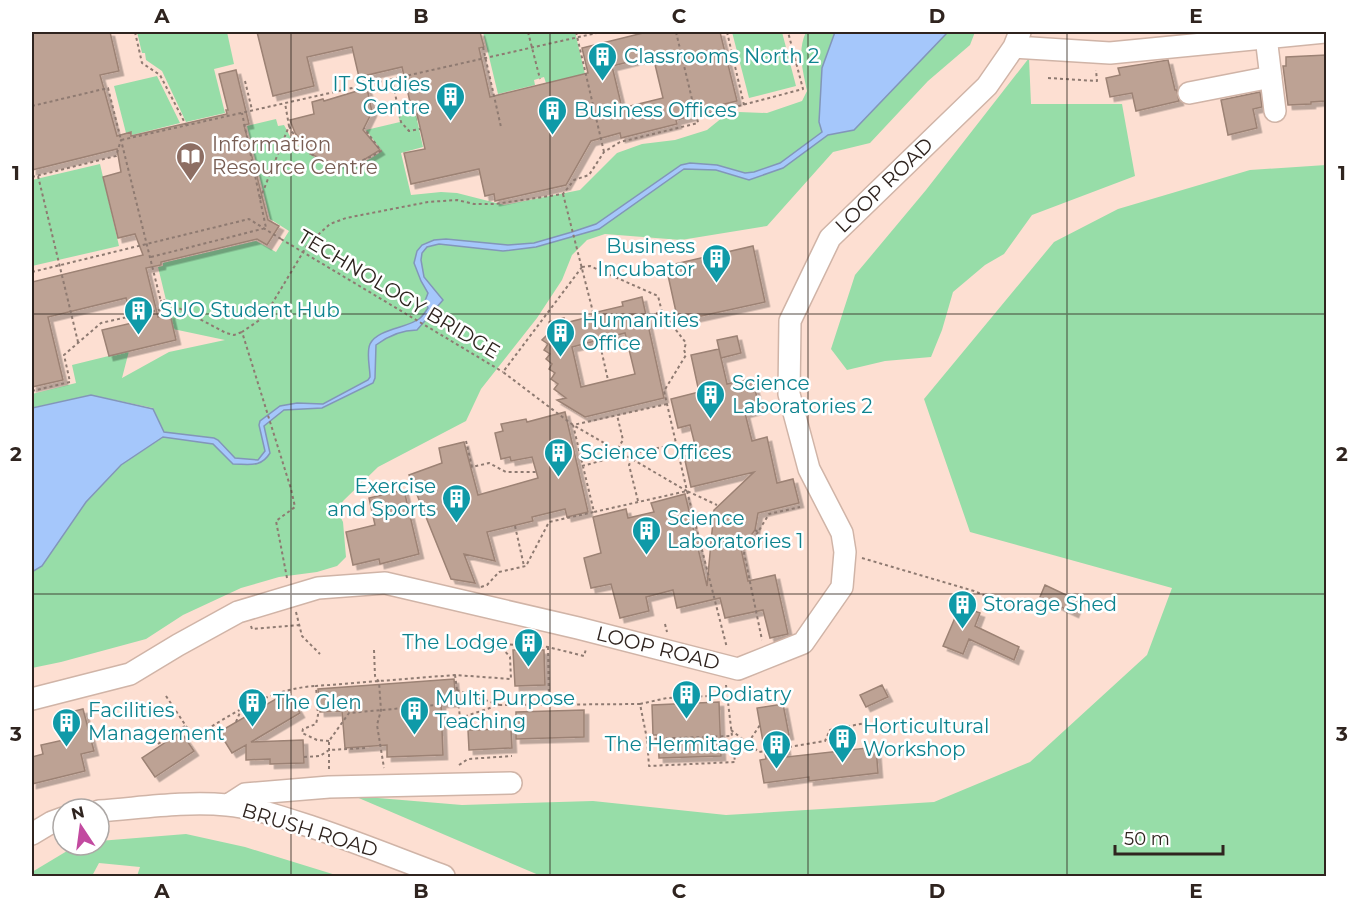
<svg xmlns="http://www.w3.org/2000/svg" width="1358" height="908" font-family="Montserrat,sans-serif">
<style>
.green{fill:#97dda8}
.water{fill:#a5c7fb;stroke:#8296b9;stroke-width:1.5}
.building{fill:#bda294;stroke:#9c8274;stroke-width:1.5;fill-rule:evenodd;filter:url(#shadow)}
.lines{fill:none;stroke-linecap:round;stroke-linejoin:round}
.minor-casing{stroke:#d0b4a7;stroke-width:24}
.path{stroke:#8e7a71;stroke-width:2;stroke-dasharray:3 3;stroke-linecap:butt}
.minor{stroke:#fff;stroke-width:21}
.path-bridge{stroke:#8e7a71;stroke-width:2;stroke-dasharray:3 3;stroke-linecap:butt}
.grid{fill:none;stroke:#2f241f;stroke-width:1.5;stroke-opacity:0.55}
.labels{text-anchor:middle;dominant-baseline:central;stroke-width:5;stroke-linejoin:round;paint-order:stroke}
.culture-label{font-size:20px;fill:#0d838f;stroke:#fff;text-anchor:start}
.education-label{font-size:20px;fill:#785e54;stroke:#fff;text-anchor:start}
.street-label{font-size:20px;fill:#2f241f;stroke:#fff}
.neatline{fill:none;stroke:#2f241f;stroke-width:2}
.grid-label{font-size:20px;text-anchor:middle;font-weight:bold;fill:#2f241f}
</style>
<defs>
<filter id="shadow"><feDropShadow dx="4.5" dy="4.5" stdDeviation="0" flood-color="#0004"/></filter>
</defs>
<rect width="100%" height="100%" fill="#fddfd2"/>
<path class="green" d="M137,32H227L234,64L214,69L225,113L186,122L162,71L146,60L145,53H142Z
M483,32H575L585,74L546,83L544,77L534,80L535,85L498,94Z
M732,32H782L796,86L749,98Z
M806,32H835L822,68L824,135L854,130L946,34L947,32H975L970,45L928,81L870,143L833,152L767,226L681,240L605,234L587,240L572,255L562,280L537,318L481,389L466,421L378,467L343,501L338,512L343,522L346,557L337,566L317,572L279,577L241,588L183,615L146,639L61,662L32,668V572L42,566L86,502L121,465L165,436L153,408L91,395L32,408V394L76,383L72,365L129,351L122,378L169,352L225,340L173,329L158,267L163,266V263L256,241L276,252L289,231L270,219L247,126L276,119L278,126L284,125C287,130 290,137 293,142C296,145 302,147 305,150C333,172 352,173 382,151L366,130L400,122L398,115L413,112V115H416L423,147L401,153L411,195L441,192L457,193L504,205L580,190L617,153L642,144L675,140L707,130L723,117L739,112L767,113L802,101L807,91C803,71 797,51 806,32Z
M1029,58L1031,104H1122L1135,176L1032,215L1004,254L985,265L953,292L942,330L931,357L885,361L847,370L831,349L855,275L926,190Z
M157,76L180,123L132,135L131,132L126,133L114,86Z
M100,164L119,246L32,266V180Z
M1326,165V876H541L354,796L462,805L593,801L726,815L934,802L1030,762L1147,655L1172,588L970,532L924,399L1054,242L1118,209L1250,170Z
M186,834L245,847L339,876H137L140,867L99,863L92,876H32V872L77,845H99V841Z"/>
<path class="water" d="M835,32H947L946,34L854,130L828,135L783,168L749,180L716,170L684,169L599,229L536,247L503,251L439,244L427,247L422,253L421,260L424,277L443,300L417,330C401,330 388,336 376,345L375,378L373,383L322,408L284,410L264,426L270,453C261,468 249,464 233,464L213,444L163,437L121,465L86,502L42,566L32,572V408L91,395L153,409L164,432L214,438L218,440L235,458L258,460L265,451L259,425L260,421L280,406L297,403L323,404L368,380L370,377C370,367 366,353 370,344C377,329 407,328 419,319C423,316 425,312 428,308L425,301L428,293L421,281L414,263L417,251L422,245L434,240L446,239L508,245L534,243L572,232L596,224L681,165L690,163L717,165L745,173L754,172L780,163L822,132L819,122L822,68Z"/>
<path class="building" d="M32,32H110L119,71L100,75L117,136L131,132V136L227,114L226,110H228L219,74L236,70L249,124L244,125L268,220L279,226L267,245L257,239L161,262V265L146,268L158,317L170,314L176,340L109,356L102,330L132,323L126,298L48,317L63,380L32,387V282L143,255L135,234L118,238L103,177L121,172L117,149L32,170Z
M257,32H480L484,47L479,48L490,97L588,73L582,48L647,32H720L737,101L691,112L692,116L676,120L677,124L621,138L620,133L591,141L566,185L495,201L494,194L485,196L479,169L411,184L404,153L425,149L417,114L413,115L402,67L359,77L352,47L307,57L314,86L273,96ZM653,56L663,98L622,108L612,66Z
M1326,55V101L1311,102V104L1288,105L1283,66H1286V57Z
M1168,60L1175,90H1177L1179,101L1136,111L1132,93L1110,97L1106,78L1120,75L1118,68Z
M367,88L372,112L363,130L380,150L362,161L346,164L332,163L310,154L313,150L301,141L295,133L290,120L314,114L312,102L323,99L324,101Z
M1260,92L1262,107L1253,109L1257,128L1228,135L1221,100Z
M753,246L765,302L678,321L666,266Z
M642,297L664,398L585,417L557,400L566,398L554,389L558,384L551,379L555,373L549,369L552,364L546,359L550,354L544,350L548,344L542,340L551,331L549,322L564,318L565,323L597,315V312L623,306L622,302ZM625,333L635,374L581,387L572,347Z
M737,336L741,353L721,358L717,340Z
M719,349L727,384L752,378L760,409L745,413L752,441L767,437L777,483L793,479L799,503L758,513L755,530L749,538L740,544L748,581L775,575L788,634L770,638L763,610L725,618L720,598L677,608L673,590L646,597L649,611L620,618L611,584L591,588L584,558L601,553L593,517L626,509L628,518L654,512L651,503L685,494L707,586L714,510L754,472L691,487L684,456L697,453L690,425L678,428L671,399L699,392L691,355Z
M565,412L588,512L567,517L565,509L532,517L533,521L487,532L495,561L464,554L475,583L451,579L409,475L442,463L439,448L464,442L478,495L538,478L532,457L511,461L510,457L501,459L495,433L503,431L501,424L526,419L527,422Z
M404,490L419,554L380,564L379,559L353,565L346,532L375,525L369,498Z
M1045,585L1079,601L1074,613L1040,597Z
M960,606L980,613L975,626L1019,647L1014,660L969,639L963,654L943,646Z
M513,650H544L545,685L515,686Z
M454,679L456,702L441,703L443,755L387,757V745L345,748L342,711L320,712L318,689Z
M882,685L888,697L866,707L860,695Z
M288,692L300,713L251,742L303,740L304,763L270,764V759L246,760V745L232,753L219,732Z
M719,702L721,756L659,758L658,735H653L652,705Z
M783,704L789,735L784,736L787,757L876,747L878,773L809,781V777L764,783L760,760L766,759L757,708Z
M83,709L94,751L81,754L85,771L32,784V757L43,754L41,745L68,739L63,714Z
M584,710V737L516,739V712Z
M511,729L512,748L469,750L468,730Z
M181,732L194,751L155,777L142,758Z"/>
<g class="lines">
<defs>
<path id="minor" d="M1266,37L1275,111
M1014,47L1110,53L1325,32
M1189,93L1271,77
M32,699L130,674L178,645L238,612L318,588L385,583L578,628L738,669L803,643L842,587L845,552L842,533L809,469L789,394L790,321L830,238L987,86L1014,47L1020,32
M228,805L245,794L329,787L511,783
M99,811C141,808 185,801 227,805C257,808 287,819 315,828C359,843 401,860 444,876
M32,834L52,822L63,818"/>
</defs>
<use href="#minor" class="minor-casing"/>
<path class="path" d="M135,32L142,63L160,75L186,125
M528,32L540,79
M576,32L604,152
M676,32L696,116
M727,32L744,105
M483,47L501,127
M1048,78L1097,81L1096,70
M392,79L401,122L409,131L420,129
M245,81L252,110
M32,106L108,88L121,140L601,32
M289,126C310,166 343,175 381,151L364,128
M38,176L78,342
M32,177L116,156L121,140L160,298L226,333L234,335L242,332
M563,194L594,316
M260,199L289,126L285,103
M151,257L266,228L242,113
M582,267L503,372L573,425L687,491L664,391L686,355L684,350L686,343L662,312
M582,267L590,266L658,296L662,312L646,316
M32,272L249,219L281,239
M599,340L608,380
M32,391L70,382L64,355L101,323L163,309L161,300
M667,404L573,425L594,512L687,491L717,505
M466,441L472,467L489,463L506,472H536
M582,466L612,458L623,440L617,415
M687,491L727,648
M638,501L629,465L635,453L676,444
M515,526L524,566
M755,530L758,532L769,514L800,507
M758,532L744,553L762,640
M862,558L974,591L1017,609
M287,578L276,521L295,507L291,489L242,332L264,317L308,244L330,224L346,218L428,202L457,200L474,204H495L563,194L574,180L589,175L604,152L620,142L698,123L697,117L803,89L788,32
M481,587L487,585L499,572L526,566L549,522L594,512
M296,612L302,636L320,654
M665,624L667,632
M251,626L252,629L299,625
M548,647L549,704
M503,649V644L548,647L584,656L586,649
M374,650L375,676L379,682L381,710L377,725L384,768
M455,675L457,690
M726,685L732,736L647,739L649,766L735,762L732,736
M166,696L194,738C230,714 272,688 316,686
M640,704L667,698L710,696L726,690
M499,705L457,690L460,718L499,705L640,704L647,739
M236,722L241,710
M731,730L759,752L825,741L830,730L865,723L875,725
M329,741L317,740L302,733L303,729L316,724L318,715L316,686L455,675L511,679L510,657L503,649H488
M748,743L760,725
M158,744L185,726
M304,757L320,756L329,750L365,748
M459,765L468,759L512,756
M329,769V741L349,713L459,703"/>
<use href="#minor" class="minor"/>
<path class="path-bridge" d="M281,239L503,372"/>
</g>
<path class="grid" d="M291,32V876M550,32V876M808,32V876M1067,32V876M32,314H1326M32,594H1326"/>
<defs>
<symbol id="building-pin" viewBox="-11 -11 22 30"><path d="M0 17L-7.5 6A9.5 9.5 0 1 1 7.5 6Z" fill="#0f9aa8" stroke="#fff"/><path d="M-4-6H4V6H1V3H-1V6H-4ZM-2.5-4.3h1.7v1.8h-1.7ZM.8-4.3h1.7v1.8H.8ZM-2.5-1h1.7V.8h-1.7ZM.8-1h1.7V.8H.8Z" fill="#fff"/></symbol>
<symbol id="library-pin" viewBox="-11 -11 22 30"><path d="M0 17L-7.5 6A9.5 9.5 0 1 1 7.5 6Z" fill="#8d6e63" stroke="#fff"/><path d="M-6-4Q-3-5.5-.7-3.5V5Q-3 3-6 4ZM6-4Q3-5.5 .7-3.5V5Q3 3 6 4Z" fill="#fff"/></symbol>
</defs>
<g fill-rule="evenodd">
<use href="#building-pin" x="586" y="40" width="33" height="45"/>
<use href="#building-pin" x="434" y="80" width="33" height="45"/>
<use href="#building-pin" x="536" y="94" width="33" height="45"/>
<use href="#library-pin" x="174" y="140" width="33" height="45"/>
<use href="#building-pin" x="700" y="242" width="33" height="45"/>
<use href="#building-pin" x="122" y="294" width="33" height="45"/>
<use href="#building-pin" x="544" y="316" width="33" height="45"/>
<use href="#building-pin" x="694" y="378" width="33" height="45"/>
<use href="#building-pin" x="542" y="436" width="33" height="45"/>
<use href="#building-pin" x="440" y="482" width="33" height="45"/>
<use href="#building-pin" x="630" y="514" width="33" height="45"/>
<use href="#building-pin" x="946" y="588" width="33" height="45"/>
<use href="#building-pin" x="512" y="626" width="33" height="45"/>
<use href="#building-pin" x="670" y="678" width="33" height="45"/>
<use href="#building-pin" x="236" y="686" width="33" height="45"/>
<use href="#building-pin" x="398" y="694" width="33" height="45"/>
<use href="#building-pin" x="50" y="706" width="33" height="45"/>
<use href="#building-pin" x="826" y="722" width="33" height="45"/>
<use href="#building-pin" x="760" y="728" width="33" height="45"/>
</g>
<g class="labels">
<g class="culture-label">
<text x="624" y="56">Classrooms North 2</text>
<text x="430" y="84" text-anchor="end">IT Studies<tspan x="430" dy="23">Centre</tspan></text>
<text x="574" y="110">Business Offices</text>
<text x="695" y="246" text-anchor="end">Business<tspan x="695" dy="23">Incubator</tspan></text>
<text x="160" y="310">SUO Student Hub</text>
<text x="582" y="320">Humanities<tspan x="582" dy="23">Office</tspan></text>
<text x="732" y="383">Science<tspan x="732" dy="23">Laboratories 2</tspan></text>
<text x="580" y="452">Science Offices</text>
<text x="436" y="486" text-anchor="end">Exercise<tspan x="436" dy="23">and Sports</tspan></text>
<text x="667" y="518">Science<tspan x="667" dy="23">Laboratories 1</tspan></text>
<text x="983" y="604">Storage Shed</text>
<text x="508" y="642" text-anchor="end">The Lodge</text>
<text x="707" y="694">Podiatry</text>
<text x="435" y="698">Multi Purpose<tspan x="435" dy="23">Teaching</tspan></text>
<text x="273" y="702">The Glen</text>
<text x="88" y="710">Facilities<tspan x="88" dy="23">Management</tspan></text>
<text x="863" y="726">Horticultural<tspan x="863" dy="23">Workshop</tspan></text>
<text x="755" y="744" text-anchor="end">The Hermitage</text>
</g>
<g class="education-label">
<text x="212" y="144">Information<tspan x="212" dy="23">Resource Centre</tspan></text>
</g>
<g class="street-label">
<text transform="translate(884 185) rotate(-44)">LOOP ROAD</text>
<text transform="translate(399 294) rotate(31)">TECHNOLOGY BRIDGE</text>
<text transform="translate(658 648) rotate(14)">LOOP ROAD</text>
<text transform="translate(310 830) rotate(17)">BRUSH ROAD</text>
</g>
</g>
<rect width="1358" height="908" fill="none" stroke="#ffffff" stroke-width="66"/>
<g transform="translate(81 827) rotate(347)"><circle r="28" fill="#ffffff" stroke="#aca7a5" stroke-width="1.5"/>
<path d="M0-4.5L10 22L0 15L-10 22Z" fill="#c24aa0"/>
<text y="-9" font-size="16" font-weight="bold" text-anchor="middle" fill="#2f241f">N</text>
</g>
<path d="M1115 845v9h108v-9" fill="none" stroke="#2f241f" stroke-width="3"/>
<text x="1124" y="845" font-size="18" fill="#2f241f" stroke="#ffffff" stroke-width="4.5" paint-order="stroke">50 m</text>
<rect x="33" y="33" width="1292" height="842" class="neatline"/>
<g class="grid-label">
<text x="162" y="23">A</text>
<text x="421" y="23">B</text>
<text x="679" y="23">C</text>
<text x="937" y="23">D</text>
<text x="1196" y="23">E</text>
<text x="16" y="180">1</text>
<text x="1342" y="180">1</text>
<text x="16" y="461">2</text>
<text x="1342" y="461">2</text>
<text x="16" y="741">3</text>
<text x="1342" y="741">3</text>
<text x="162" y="898">A</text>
<text x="421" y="898">B</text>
<text x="679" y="898">C</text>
<text x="937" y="898">D</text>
<text x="1196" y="898">E</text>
</g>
</svg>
